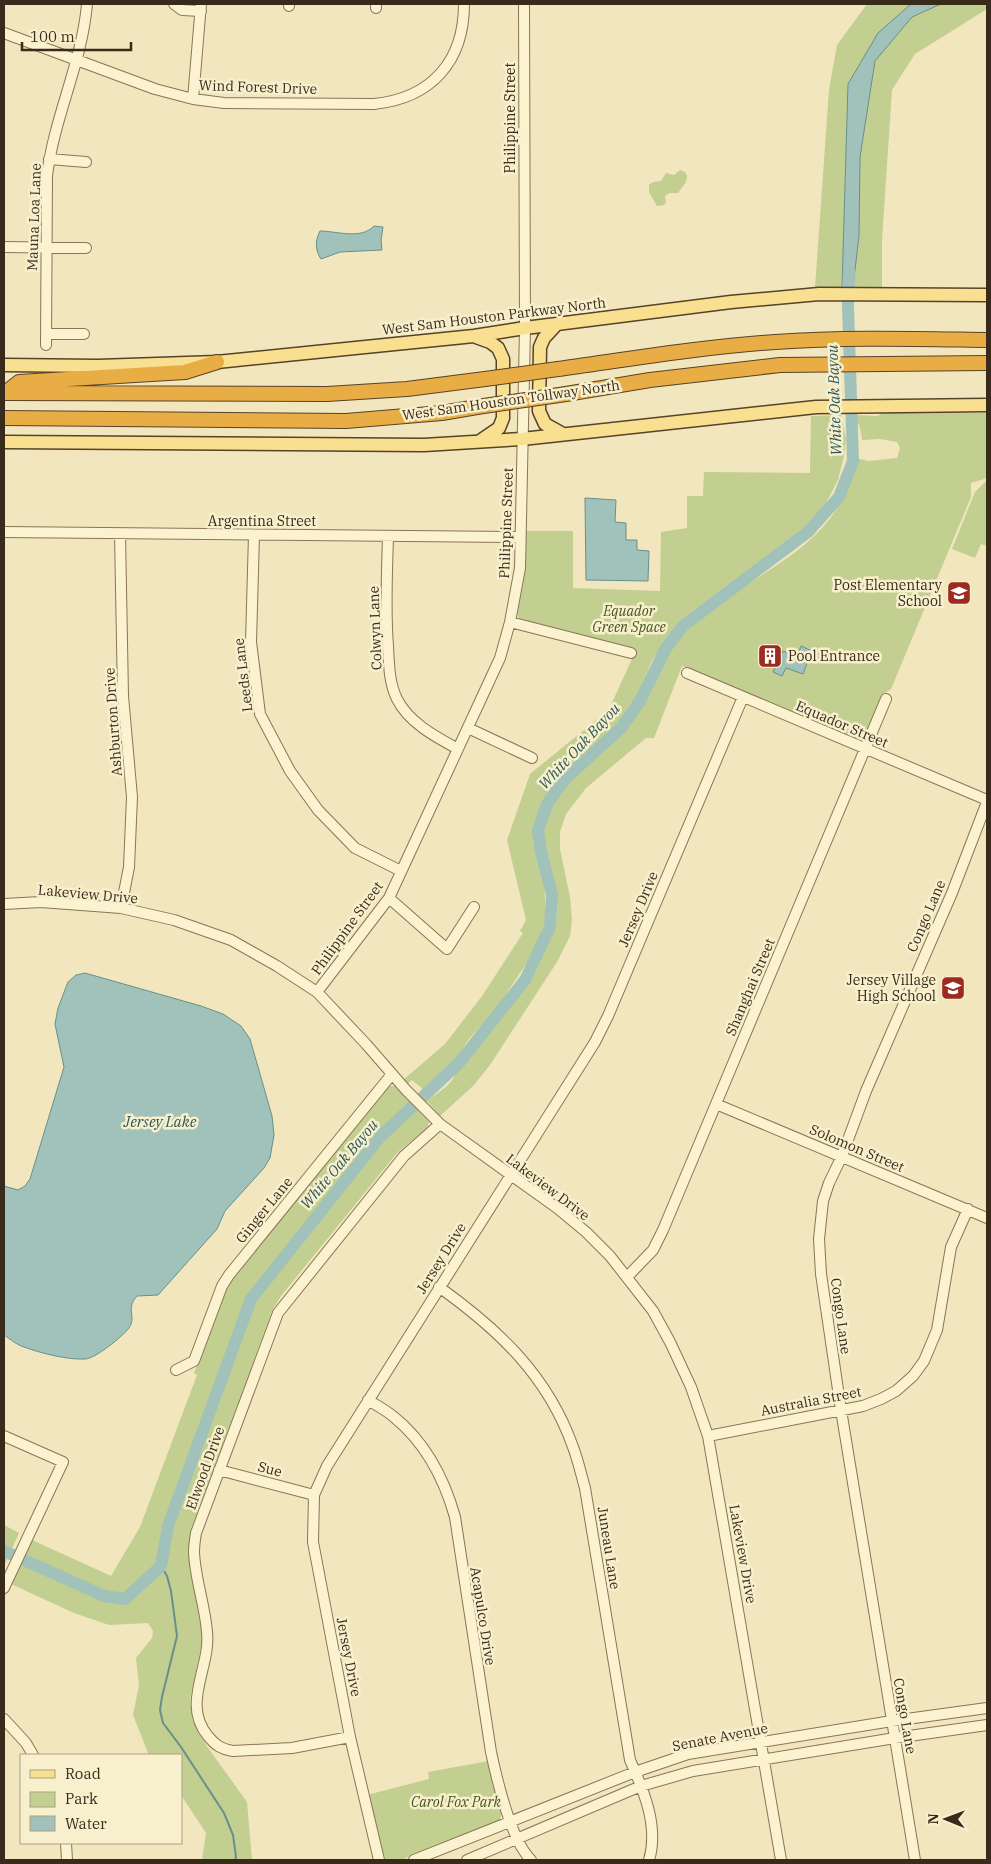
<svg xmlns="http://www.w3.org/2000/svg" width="991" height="1864" font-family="'IBM Plex Serif',serif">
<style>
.green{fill:#c2cf90}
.water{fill:#a1c2bb;stroke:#689089}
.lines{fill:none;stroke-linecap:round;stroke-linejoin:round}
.stream{stroke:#689089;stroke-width:2}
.river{stroke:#a1c2bb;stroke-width:12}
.minor-casing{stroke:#8a7555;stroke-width:12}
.major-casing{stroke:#57422a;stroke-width:15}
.highway-casing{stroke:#57422a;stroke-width:16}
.minor{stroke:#fbf2d0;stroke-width:10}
.major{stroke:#f8e090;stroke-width:12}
.highway{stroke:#e8ae45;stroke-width:14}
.highway-bridge-casing{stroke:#57422a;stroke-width:16;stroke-linecap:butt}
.highway-bridge{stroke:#e8ae45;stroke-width:14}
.labels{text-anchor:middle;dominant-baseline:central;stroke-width:5;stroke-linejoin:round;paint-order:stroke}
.street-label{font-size:14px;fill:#382b1b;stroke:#f8efcd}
.poi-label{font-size:14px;fill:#382b1b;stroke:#f8efcd;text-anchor:end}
.park-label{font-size:14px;font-style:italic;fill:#435620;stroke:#f8efcd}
.water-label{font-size:15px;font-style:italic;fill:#295859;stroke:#f8efcd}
</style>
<rect width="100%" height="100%" fill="#f1e6bd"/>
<path class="green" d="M867,4H987V9L915,54L892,90L882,240V287H815L829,90L837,45Z
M680,170L685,172L687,176L686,182L678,193H669L665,196L666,202L664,205L657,206L649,192V185L653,182L661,181L666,173L674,175Z
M882,413H987V478L971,483V497L891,689L882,695L866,736L858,740L682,666L654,738H646L586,788L566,814L560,832V849L570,897L572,920L570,936L557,962L490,1065L473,1086L440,1116L427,1101C437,1093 455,1084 456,1070C491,1032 526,994 547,946C550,939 555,931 556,924C558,912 558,898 555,885C553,874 547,863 545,852C540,834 548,808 559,794C582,767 612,747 633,719C655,692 661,655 686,630C733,583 817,557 844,495C849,483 852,470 855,458L869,461L897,458L900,448L897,442L880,439L862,440L860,428L855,415L878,416Z
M841,415L846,439L844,456L838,480L825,505L806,529L786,547L691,613L674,628L652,661L631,708L616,726L564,772L550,793L536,826L534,841L544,878L546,920L534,952L496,1009L469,1039L455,1060L423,1089L412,1080L407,1084L403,1080L445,1044L482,996L523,933L520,931L526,920L507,840L530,774L600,717L611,705L636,650L520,620L517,614L524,570L525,531H573V588L660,591L661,532L687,528V496H703L704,472L810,473L811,416Z
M987,480V546L981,544L975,558L952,549L975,492Z
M387,1086H395L429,1122L428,1127L397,1153L281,1296L273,1309L191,1529L188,1553L202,1634V1643L190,1699L193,1721L206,1745L247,1802L252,1860H202L206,1833L181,1795V1755H149L133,1715L139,1685L136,1658L152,1638L153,1631L148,1623L109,1625L74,1613L11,1584L32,1540L111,1576L140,1527L197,1375L194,1373L228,1283Z
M4,1525L19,1533L4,1566Z
M489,1761L493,1784L502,1811L500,1820L401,1860H386L383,1855L367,1795L429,1779L428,1772Z"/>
<path class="water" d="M911,4H941L912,17L875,61L860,157L859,236L853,287H842L848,84L878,33Z
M374,226L383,227L381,240L382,250L340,252L321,259C315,250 315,241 320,231C336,231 361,240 374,226Z
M585,498L616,500L615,522L626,523V540H637V550L649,551L648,581L586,580Z
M801,646L812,651L803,674L786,668L782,676L773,672L783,651L797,657Z
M85,973L201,1006L223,1014L241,1026L250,1039L272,1116L274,1135L270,1158L264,1168L225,1211L217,1229L158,1295L137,1296C125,1309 137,1316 129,1328C123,1336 95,1359 85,1359C68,1360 40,1353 24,1347C17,1345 10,1339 4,1335V1186L18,1190L25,1186L30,1179L64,1067L55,1024L58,1008L68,982L76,975Z"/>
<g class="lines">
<path class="stream" d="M161,1566L167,1576L171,1591L177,1636L162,1697L160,1710L163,1723L181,1747L224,1813L233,1835L236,1857L235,1860"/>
<path class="river" d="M4,1551L104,1596L125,1599L161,1566L168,1526L251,1299L380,1137L459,1063L525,980L550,927L552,895L541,852L538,831L547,804L565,779L621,728L640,701L666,648L683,626L808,532L839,497L853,461L848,306L849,270"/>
<defs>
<path id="minor" d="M174,4L182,10L201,11
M289,6V4
M376,8V4
M4,33L155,89L193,99L224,103L374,104C432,98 464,61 464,4
M193,99L201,4
M49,159L86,162
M4,247L86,248
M46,334H84
M46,345L47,176C54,117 82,63 87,4
M4,532L520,537
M120,534L123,696L132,797L129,867L121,908
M254,535L251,642L260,714L290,771L318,810L355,848L401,871
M388,536C387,573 385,610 388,646C389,664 389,683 397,699C409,723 436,737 458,749
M510,622L631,653
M687,673L987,800
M468,728L532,758
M389,898L447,949L474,907
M4,904L41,902L121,908L174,920L231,940L277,966L317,992L366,1044L406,1090L440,1124L557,1208L586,1232L610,1256L653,1311L670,1342L691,1387L708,1436L781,1860
M317,992L389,898L500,658L510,622L520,568L525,328L524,4
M716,1104L987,1218
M627,1277L653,1250L663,1230L886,699
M439,1287C499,1330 548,1376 573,1447C578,1460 581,1474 585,1488L630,1760C644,1791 659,1827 649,1860
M176,1370L194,1361L222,1286L229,1275L392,1074
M368,1400C376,1405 386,1410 394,1417C426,1443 444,1478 455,1517L491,1752C497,1780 511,1840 531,1860
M4,1436L63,1462L4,1588
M708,1436L863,1406L881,1399L896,1391L913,1376L924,1361L937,1330L951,1247L968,1209
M219,1470L314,1495
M4,1719L26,1743L33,1755
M350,1737L292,1748L233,1751C221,1749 215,1745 208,1736C181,1704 211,1667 207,1632C205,1605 195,1579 194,1552C194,1546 195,1539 196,1533L278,1313L404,1156L440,1124
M66,1843L67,1860
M379,1860L350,1737L313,1542L314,1495L327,1466L595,1042L608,1016L743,697
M414,1860L635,1772L688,1754L892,1721L987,1708
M467,1860L641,1786L693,1771L895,1738L987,1725
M915,1860L841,1410L821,1274L819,1239L823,1201L829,1183L842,1156L866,1091L952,893L987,802"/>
<path id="major" d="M557,324L544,338L540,347L539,411L545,424L563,434
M476,337L490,342L498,348L503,359V418L499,428L480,441
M4,365L98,366L217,362L474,336L525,328L731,302L819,294L987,295
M4,442L424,445L522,439L816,407L987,405"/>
<path id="highway" d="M558,369C630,359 702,347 775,342C846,337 917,339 987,340
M4,393L327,394L407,389L485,379
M5,393L19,382L185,372L217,362
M566,394L650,380L780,365L987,363
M4,418L346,421L442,413L477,407"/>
</defs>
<use href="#minor" class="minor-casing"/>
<use href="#major" class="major-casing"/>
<use href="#highway" class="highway-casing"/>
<use href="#minor" class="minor"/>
<use href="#major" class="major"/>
<use href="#highway" class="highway"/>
<defs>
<path id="highway-bridge" d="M485,379L558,369
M477,407L566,394"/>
</defs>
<use href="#highway-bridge" class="highway-bridge-casing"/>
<use href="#highway-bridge" class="highway-bridge"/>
</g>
<defs>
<symbol id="school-square" viewBox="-11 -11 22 22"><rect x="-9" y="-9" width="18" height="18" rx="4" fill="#9d2a20" stroke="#f8efcd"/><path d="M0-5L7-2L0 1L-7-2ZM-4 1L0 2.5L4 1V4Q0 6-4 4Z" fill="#fff"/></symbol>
<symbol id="building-square" viewBox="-11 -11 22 22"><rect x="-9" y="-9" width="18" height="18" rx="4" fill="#9d2a20" stroke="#f8efcd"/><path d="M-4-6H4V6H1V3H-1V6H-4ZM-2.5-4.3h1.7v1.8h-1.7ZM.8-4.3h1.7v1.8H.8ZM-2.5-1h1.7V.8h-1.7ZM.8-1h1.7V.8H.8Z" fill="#fff"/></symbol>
</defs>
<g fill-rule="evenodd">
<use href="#school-square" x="945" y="579" width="28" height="28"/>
<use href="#building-square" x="756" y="642" width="28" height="28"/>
<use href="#school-square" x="939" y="974" width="28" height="28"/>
</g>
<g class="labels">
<g class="street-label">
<text transform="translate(258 87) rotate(2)">Wind Forest Drive</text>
<text transform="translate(510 118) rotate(-90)">Philippine Street</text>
<text transform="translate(34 217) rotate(-88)">Mauna Loa Lane</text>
<text transform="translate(494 316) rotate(-7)">West Sam Houston Parkway North</text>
<text transform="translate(511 400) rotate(-8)">West Sam Houston Tollway North</text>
<text x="262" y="521">Argentina Street</text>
<text transform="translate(506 523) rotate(-88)">Philippine Street</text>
<text transform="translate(375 628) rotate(-92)">Colwyn Lane</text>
<text transform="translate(243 675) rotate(-97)">Leeds Lane</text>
<text transform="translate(113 722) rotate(-94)">Ashburton Drive</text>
<text transform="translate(842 724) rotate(23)">Equador Street</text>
<text transform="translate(88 894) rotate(5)">Lakeview Drive</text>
<text transform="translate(638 909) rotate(-67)">Jersey Drive</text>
<text transform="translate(926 916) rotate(-67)">Congo Lane</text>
<text transform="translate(347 928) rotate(-54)">Philippine Street</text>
<text transform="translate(750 987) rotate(-67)">Shanghai Street</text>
<text transform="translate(857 1148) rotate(23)">Solomon Street</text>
<text transform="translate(548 1187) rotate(37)">Lakeview Drive</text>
<text transform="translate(264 1210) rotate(-51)">Ginger Lane</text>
<text transform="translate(441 1258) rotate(-58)">Jersey Drive</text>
<text transform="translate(841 1316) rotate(82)">Congo Lane</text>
<text transform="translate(811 1401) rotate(-11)">Australia Street</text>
<text transform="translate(205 1468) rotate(-70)">Elwood Drive</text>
<text transform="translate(270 1469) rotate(15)">Sue</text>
<text transform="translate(609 1548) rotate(81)">Juneau Lane</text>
<text transform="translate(743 1554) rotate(80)">Lakeview Drive</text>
<text transform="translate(483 1616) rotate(81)">Acapulco Drive</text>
<text transform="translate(349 1657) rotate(79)">Jersey Drive</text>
<text transform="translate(905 1716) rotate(80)">Congo Lane</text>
<text transform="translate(720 1737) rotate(-11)">Senate Avenue</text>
</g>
<g class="poi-label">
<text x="942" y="585">Post Elementary<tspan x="942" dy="16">School</tspan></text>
<text x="788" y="656" text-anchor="start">Pool Entrance</text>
<text x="936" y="980">Jersey Village<tspan x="936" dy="16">High School</tspan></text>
</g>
<g class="park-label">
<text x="629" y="611">Equador<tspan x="629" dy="16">Green Space</tspan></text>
<text x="456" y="1802">Carol Fox Park</text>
</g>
<g class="water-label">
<text transform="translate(834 400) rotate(-92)">White Oak Bayou</text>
<text transform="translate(579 746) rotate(-47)">White Oak Bayou</text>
<text x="160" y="1121">Jersey Lake</text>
<text transform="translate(339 1164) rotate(-50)">White Oak Bayou</text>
</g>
</g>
<rect width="991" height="1864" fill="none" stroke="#382b1b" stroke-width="10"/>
<rect x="20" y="1754" width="162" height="90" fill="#f8efcd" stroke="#aba186"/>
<rect x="30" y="1770" width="25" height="8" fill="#f8e090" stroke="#aba186"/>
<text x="65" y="1779" font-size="15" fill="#382b1b">Road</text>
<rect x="30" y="1792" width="25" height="15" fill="#c2cf90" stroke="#aba186"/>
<text x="65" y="1804" font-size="15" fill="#382b1b">Park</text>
<rect x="30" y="1816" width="25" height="15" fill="#a1c2bb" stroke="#aba186"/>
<text x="65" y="1829" font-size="15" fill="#382b1b">Water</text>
<g transform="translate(946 1819) rotate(271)" stroke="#f8efcd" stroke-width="4" paint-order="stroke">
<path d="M0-4L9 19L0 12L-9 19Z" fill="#382b1b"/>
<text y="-8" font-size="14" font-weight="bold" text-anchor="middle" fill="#382b1b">N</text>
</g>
<path d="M22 42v8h109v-8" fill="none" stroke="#382b1b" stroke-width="2.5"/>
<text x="30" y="42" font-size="15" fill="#382b1b" stroke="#f8efcd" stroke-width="4" paint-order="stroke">100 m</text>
</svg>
